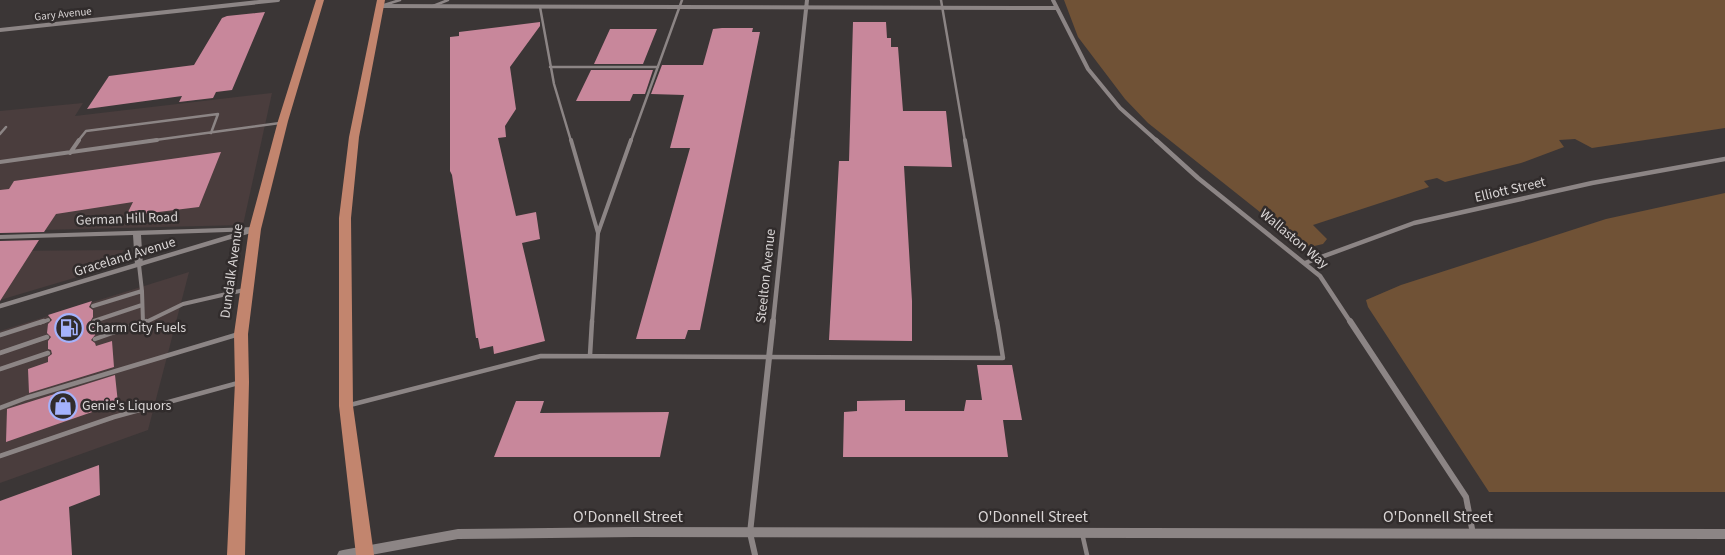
<svg xmlns="http://www.w3.org/2000/svg" width="1725" height="555" font-family="'Source Sans 3',sans-serif">
<style>
.built{fill:#4a3d3d}
.green{fill:#705236}
.building{fill:#c8879b}
.lines{fill:none;stroke-linecap:round;stroke-linejoin:round}
.service-far2{stroke:#8c8585;stroke-width:2.5}
.service-far1{stroke:#8c8585;stroke-width:4}
.service{stroke:#8c8585;stroke-width:4.5}
.minor-far2{stroke:#8c8585;stroke-width:4}
.minor-far1{stroke:#8c8585;stroke-width:4.5}
.minor{stroke:#8c8585;stroke-width:6}
.tertiary{fill:#8c8585;fill-rule:evenodd}
.primary{fill:#c2856e;fill-rule:evenodd}
.labels{text-anchor:middle;dominant-baseline:central;stroke-width:5;stroke-linejoin:round;paint-order:stroke}
.far-street-label{font-size:11px;fill:#d9d5d5;stroke:#312c2c}
.street-label{font-size:14px;fill:#d9d5d5;stroke:#312c2c}
.poi-label{font-size:14px;fill:#d9d5d5;stroke:#312c2c;text-anchor:start}
.near-street-label{font-size:16px;fill:#d9d5d5;stroke:#312c2c}
</style>
<rect width="100%" height="100%" fill="#3b3636"/>
<path class="built" d="M272,93L243,225L0,231V111L83,103L75,116Z
M124,250L116,262L101,270L0,300V251Z
M189,272L148,430L0,483V331Z"/>
<path class="green" d="M1064,0H1725V128L1592,148L1575,139L1559,140L1564,147L1521,163L1445,182L1437,178L1424,181L1429,187L1313,225L1327,239L1323,244L1310,247L1270,220L1148,123L1125,99L1078,37Z
M1725,193V492H1489L1368,307L1366,300L1401,285L1606,219Z"/>
<path class="building" d="M265,12L232,90L216,92L213,98L179,102L182,96L87,109L109,76L194,65L222,18L227,16Z
M540,22V26L510,67L516,109L505,126L506,137L498,138L516,216L536,212L540,239L522,243L545,341L494,354L493,346L480,349L478,338H476L452,175L450,171V37L459,36V32Z
M853,22H886L887,38H891V47H898L903,111H946L952,167L904,166L912,301V341L829,340L839,161H849Z
M722,28H753L752,32H760L700,330H688L685,339H636L690,148H670L684,95L651,94L662,65H703L713,29Z
M610,29H657L643,64H594Z
M591,70H653L645,94H633L630,101H576Z
M221,152L199,207L126,216L133,202L56,214L44,232L0,233V190L9,189L14,181Z
M39,240L0,301V241Z
M92,301L89,307L93,310V317L90,322L94,325L95,335L91,340L95,343L96,346L112,341L114,367L29,393L28,369L48,362V357L52,354L51,350L48,349V341L51,337L47,333L48,324L52,320L48,315Z
M977,365H1012L1022,420H1003L1008,457H843L844,412L857,411V401L905,400V411H964L966,400H982Z
M115,375L118,403L6,442L7,409Z
M516,401H544L540,413L669,412L660,457H494Z
M99,465L100,495L69,507L72,555H0V501Z"/>
<g class="lines">
<path class="service-far2" d="M941,0L965,141
M384,5L400,0
M433,6L448,0
M540,7L554,84L571,141
M550,67H658
M0,134L6,127
M78,141L86,131L218,114L211,133
M148,141L280,123
M631,141L682,0"/>
<path class="service-far1" d="M571,140L598,233
M965,140L997,323
M70,153L79,140
M0,162L157,140
M139,265L142,291
M93,306L142,291L143,323
M94,321L142,305
M40,323L48,320
M144,323L183,304L244,290
M592,323L598,233L631,140"/>
<path class="service" d="M0,335L44,321
M95,339L146,321
M0,353L47,337
M590,355L592,321
M0,369L48,353
M350,405L541,356L1003,358L997,321
M0,408L26,398L239,334
M0,456L114,417L238,383
M1082,533L1087,555"/>
<path class="minor-far2" d="M1053,0L1088,69L1120,108L1157,141
M380,6L1055,8
M0,30L278,0
M792,141L807,0"/>
<path class="minor-far1" d="M1156,140L1198,178L1320,276L1351,323
M1305,263L1414,223L1592,183L1725,159
M0,306L253,230
M773,323L792,140"/>
<path class="minor" d="M1350,321L1466,497L1473,534
M755,555L750,533L773,321"/>
<path class="tertiary" d="M255,227L259,229L258,231L141,235L143,265L139,268L135,265L133,235L0,239V235Z
M635,527L1725,529V539L635,537L458,539L371,555H337L339,551L343,550L458,529Z"/>
<path class="primary" d="M316,0H324L288,121L261,229L248,334L249,382L245,555H227L235,382L234,334L249,229L278,121Z
M377,0H385L359,137L351,218L353,406L374,555H356L339,406V218L349,137Z"/>
</g>
<defs>
<symbol id="fuel-ring" viewBox="-11 -11 22 22"><circle r="9.5" fill="#312c2c" stroke="#a4b2fc" stroke-width="1.5"/><path d="M-5.5-6h7V0h2V4h1.3V-2.5L3-4.5l.8-.8L6-3V5H2.5V1h-1V6h-7ZM-4.2-4.7v3.2H.2V-4.7Z" fill="#a4b2fc"/></symbol>
<symbol id="shop-ring" viewBox="-11 -11 22 22"><circle r="9.5" fill="#312c2c" stroke="#a4b2fc" stroke-width="1.5"/><path d="M-5-2.5h2.3a2.7 3.5 0 0 1 5.4 0H5L5.5 6h-11ZM-1.5-2.5h3a1.5 2.3 0 0 0-3 0Z" fill="#a4b2fc"/></symbol>
</defs>
<g fill-rule="evenodd">
<use href="#fuel-ring" x="53" y="312" width="32" height="32"/>
<use href="#shop-ring" x="47" y="390" width="32" height="32"/>
</g>
<g class="labels">
<g class="far-street-label">
<text transform="translate(63 14) rotate(-6)">Gary Avenue</text>
</g>
<g class="street-label">
<text transform="translate(1510 190) rotate(-13)">Elliott Street</text>
<text transform="translate(127 219) rotate(-2)">German Hill Road</text>
<text transform="translate(1294 239) rotate(40)">Wallaston Way</text>
<text transform="translate(125 257) rotate(-17)">Graceland Avenue</text>
<text transform="translate(232 271) rotate(-82)">Dundalk Avenue</text>
<text transform="translate(766 276) rotate(-84)">Steelton Avenue</text>
</g>
<g class="poi-label">
<text x="88" y="328">Charm City Fuels</text>
<text x="82" y="406">Genie's Liquors</text>
</g>
<g class="near-street-label">
<text x="628" y="517">O'Donnell Street</text>
<text x="1033" y="517">O'Donnell Street</text>
<text x="1438" y="517">O'Donnell Street</text>
</g>
</g>
</svg>
